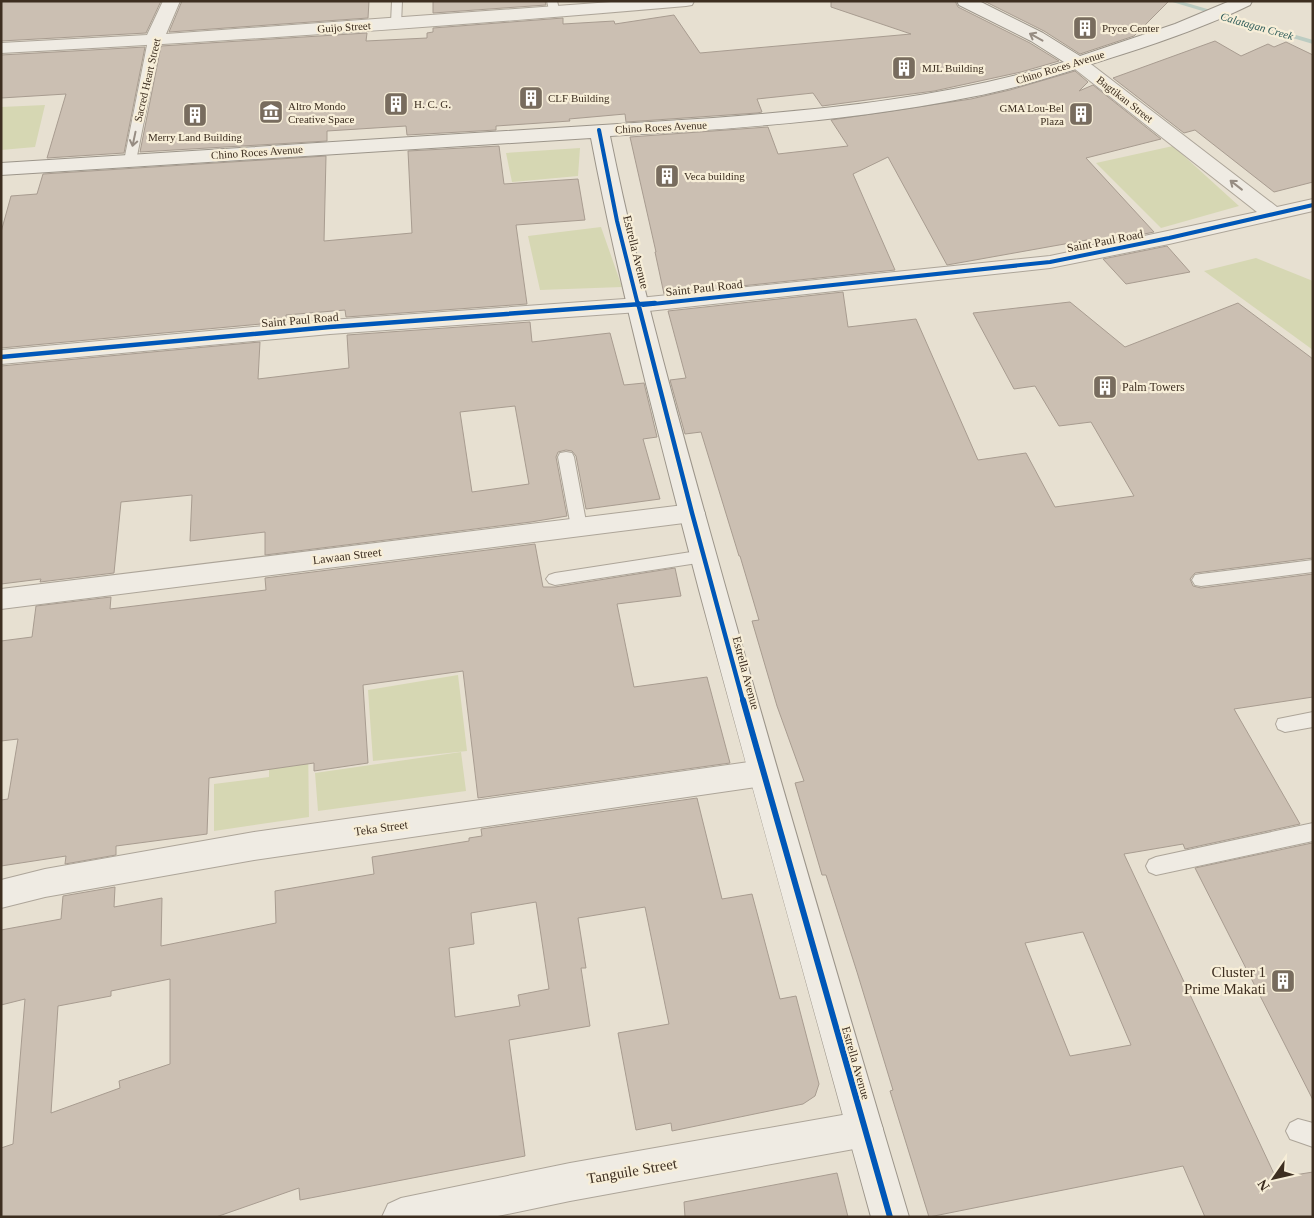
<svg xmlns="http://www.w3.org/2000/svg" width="1314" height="1218" font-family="Georgia,serif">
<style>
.green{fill:#d6d7b3}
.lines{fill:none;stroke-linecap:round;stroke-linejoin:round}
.stream{fill:#bcccc2;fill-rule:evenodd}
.building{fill:#cbbfb2;stroke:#a89c90;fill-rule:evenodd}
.lane-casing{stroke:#ada599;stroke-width:2}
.street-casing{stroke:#ada599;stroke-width:2}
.secondary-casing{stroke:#9c958a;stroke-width:2}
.lane{fill:#efebe3;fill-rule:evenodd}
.street{fill:#efebe3;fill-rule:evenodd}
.secondary{fill:#efebe3;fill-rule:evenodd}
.cycleway-far2-casing{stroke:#f7eed8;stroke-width:6}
.cycleway-far1-casing{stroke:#f7eed8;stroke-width:8}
.cycleway-casing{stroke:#f7eed8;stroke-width:9}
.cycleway-far2{stroke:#0057b8;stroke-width:4}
.cycleway-far1{stroke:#0057b8;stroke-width:4.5}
.cycleway{stroke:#0057b8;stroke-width:6}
.oneway{stroke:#968c82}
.labels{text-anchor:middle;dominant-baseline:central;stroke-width:4.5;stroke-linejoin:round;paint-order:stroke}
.far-water-label{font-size:11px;font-style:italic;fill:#2f5d5a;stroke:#f7eed8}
.far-street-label{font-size:11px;fill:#3d2e20;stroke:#f7eed8}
.far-poi-label{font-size:11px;fill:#3d2e20;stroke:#f7eed8;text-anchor:start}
.street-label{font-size:12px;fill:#3d2e20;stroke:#f7eed8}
.poi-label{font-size:12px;fill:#3d2e20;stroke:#f7eed8;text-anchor:start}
.near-poi-label{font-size:15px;fill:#3d2e20;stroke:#f7eed8;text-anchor:end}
.near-street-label{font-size:15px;fill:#3d2e20;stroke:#f7eed8}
</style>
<rect width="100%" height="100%" fill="#e7e0d1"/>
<path class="green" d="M45,105L35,147L1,150V107Z
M1173,146L1239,206L1161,228L1096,163Z
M580,148L578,176L512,182L506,153Z
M601,227L622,287L540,290L528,236Z
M1256,258L1313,281V350L1204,271Z
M458,675L467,751L373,761L368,690Z
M308,741L309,817L214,831V784L269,777V747Z
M461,752L466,791L318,811L315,773Z"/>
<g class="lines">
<path class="stream" d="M1169,1H1180L1313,40V44Z"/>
</g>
<path class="building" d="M1,1H161L146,33L1,41Z
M182,1H369L368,18L169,32Z
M433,1H545L546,5L433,13Z
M831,1H955L958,7L1030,43L1059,61L1021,72L934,91L822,106L813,93L757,99L762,112L757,113L626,122L625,114L569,119L570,121L496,126V130L407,135L406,126L327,131V141L140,152L161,46L367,33L366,41L427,38V33L433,32V28L563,18V24L614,21L615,24L674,15L700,53L911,34L831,7Z
M984,1H1169L1134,36L1080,54L1044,31Z
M1215,41L1241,56L1268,44L1274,47L1286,42L1313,55V182L1274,192L1195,130L1184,133L1113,78Z
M145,47L124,153L47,158L66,94L1,98V55Z
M1075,71L1088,82L1079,91L1093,85L1161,139L1086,158L1154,232L1091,245L1087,240L947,265L888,157L853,174L895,270L664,294L655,252H656L630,137L768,127L778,154L848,146L831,120L971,99L1010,90Z
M499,146L504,184L578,179L585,220L516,225L527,304L346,317L345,310L286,315V318L262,320L261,324L1,348V232L11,196L37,194L43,174L326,156L324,241L412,233L408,151Z
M1167,246L1190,272L1126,284L1103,259Z
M843,292L848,327L916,319L978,460L1026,453L1055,507L1134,496L1091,422L1059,426L1035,386L1014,389L973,313L1070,302L1125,347L1238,303L1313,359V558L1195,573L1190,579L1193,586L1201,588L1313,574V697L1234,709L1300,824L1185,849L1183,844L1124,854L1276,1178L1313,1172V1217H1205L1183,1166L929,1217L890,1091L893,1090L857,972L826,875H822L795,783L804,781L777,706L752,621L759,620L740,556H739L701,432L685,434L670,380L686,378L668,311ZM1083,932L1131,1045L1070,1056L1025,943Z
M530,322L532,342L610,333L624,385L644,383L657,437L643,439L660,499L586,509L576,456L572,451L566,450L558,452L556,457L567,516L531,522L265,555V532L190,541L192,495L121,502L114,573L40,582L41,579L1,584V366L260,342L258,379L349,368L347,335ZM515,406L529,484L472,492L460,412Z
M535,544L543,587H555L675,568L681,596L617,604L634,687L707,677L730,763L478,798L463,671L363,685L368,763L314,771V763L209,778L207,834L116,846V855L65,864L66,856L1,866V800L8,799L18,739L1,741V641L32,637L36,606L111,597L110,609L266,590L265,578Z
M697,798L722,899L752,894L780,999L796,996L819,1084L815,1096L803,1104L672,1131L671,1123L636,1130L618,1033L669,1024L645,907L578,918L586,968H581L590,1026L509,1040L525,1156L300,1200L299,1188L216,1217H1V1148L13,1144L25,999L1,1005V930L61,919L63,896L115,887L114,907L162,898L161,946L276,923L275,891L374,874L372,857L469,841V838L482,836L481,829ZM536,902L549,989L518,995L520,1006L455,1017L449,948L474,944L471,913ZM170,979V1064L119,1081L120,1088L51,1113L58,1006L111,996V991Z
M1312,843L1313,845V1100L1195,868Z
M837,1173L848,1217H685L684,1202Z"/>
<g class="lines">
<defs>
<path id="lane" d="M392,1H402L401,25H393L391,23Z
M547,1H557L560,13L558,15H550Z
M154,37L160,40L136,161L130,165L124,161L148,40Z
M566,452L572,453L574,457L587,527L585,531L579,533L573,531L571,527L558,457L560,453Z
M704,550L710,552L712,556L710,560L704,562L555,585L549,583L546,579L549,575L555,573Z
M1313,560V572L1201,586L1195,585L1192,580L1195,575L1201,574Z
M1313,712V727L1285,732L1278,729L1276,724L1278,719Z
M1313,823V841L1156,875L1149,872L1146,866L1149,860L1156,857Z
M1298,1119L1313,1123V1147L1290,1139L1286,1131L1290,1123Z"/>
<path id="street" d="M163,1H180L166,34L625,1H694L692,5L686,6C458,26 230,41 1,53V43L147,35Z
M1077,57L1083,58L1277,207L1313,199V211L1169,244L1050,268L639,312L330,334L1,364V350L330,320L639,298L944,267L1050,256L1257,212L1071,66L1068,62L1071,58Z
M692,504L701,507L705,513L701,519L692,522L1,609V589Z
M763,760L774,764L778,773L774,782L763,786L254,860L45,897L1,908V880L45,869L254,832Z
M865,1111L878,1116L883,1129L878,1142L865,1147L570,1201L493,1217H382L388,1204L401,1198L570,1163Z"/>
<path id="secondary" d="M957,1H979L1043,33L1080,56L1175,24L1230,1H1252L1250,5C1209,25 1167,40 1123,54C1073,70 1023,87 971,97C852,121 731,129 610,136C641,289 684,439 726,589C785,799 847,1008 909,1217H871C813,1008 755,799 699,590C660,440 620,290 591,138L1,175V163L713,118C831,109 950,97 1064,62L1031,41L959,5Z"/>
</defs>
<use href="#lane" class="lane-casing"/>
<use href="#street" class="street-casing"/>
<use href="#secondary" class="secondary-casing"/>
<use href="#lane" class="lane"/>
<use href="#street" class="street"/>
<use href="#secondary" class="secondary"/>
<defs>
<path id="cycleway-far2" d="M599,130L617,221L638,305
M643,305L1050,262L1169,238L1313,205"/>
<path id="cycleway-far1" d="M638,303L692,513L743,701
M1,357L330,327L655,303"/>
<path id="cycleway" d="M743,700L890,1217"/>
</defs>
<use href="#cycleway-far2" class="cycleway-far2-casing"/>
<use href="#cycleway-far1" class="cycleway-far1-casing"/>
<use href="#cycleway" class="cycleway-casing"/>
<use href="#cycleway-far2" class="cycleway-far2"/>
<use href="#cycleway-far1" class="cycleway-far1"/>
<use href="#cycleway" class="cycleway"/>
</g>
<defs><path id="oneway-shaft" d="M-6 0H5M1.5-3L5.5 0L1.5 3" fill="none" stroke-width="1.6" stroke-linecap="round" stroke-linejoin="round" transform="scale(1.25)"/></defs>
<g class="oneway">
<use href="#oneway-shaft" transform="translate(1036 37) rotate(-151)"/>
<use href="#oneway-shaft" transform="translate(134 139) rotate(102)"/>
<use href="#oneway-shaft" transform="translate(1236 185) rotate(-142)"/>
</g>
<defs>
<symbol id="building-square" viewBox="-11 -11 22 22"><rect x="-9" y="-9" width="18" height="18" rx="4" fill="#786c5e" stroke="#f7eed8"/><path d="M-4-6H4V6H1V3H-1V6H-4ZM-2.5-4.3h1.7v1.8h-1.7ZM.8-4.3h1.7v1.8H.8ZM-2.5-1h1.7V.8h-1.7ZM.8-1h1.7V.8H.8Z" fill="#fff"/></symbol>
<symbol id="museum-square" viewBox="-11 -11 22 22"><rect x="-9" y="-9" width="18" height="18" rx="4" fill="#786c5e" stroke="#f7eed8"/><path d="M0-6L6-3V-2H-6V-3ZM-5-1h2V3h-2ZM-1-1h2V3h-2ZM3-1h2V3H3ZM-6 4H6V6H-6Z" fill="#fff"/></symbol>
</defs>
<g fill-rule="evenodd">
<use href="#building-square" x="1071" y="14" width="28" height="28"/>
<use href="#building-square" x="890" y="54" width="28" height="28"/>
<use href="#building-square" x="517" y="84" width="28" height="28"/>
<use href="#building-square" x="382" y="90" width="28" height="28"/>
<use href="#museum-square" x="257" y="98" width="28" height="28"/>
<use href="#building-square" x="1067" y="100" width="28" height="28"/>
<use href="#building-square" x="181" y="101" width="28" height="28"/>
<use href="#building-square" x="653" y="162" width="28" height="28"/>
<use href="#building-square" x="1091" y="373" width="28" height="28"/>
<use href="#building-square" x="1269" y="967" width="28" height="28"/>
</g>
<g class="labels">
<g class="far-water-label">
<text transform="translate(1257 26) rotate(16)">Calatagan Creek</text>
</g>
<g class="far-street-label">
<text transform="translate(344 27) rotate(-4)">Guijo Street</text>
<text transform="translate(1060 67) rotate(-17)">Chino Roces Avenue</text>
<text transform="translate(147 80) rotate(-77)">Sacred Heart Street</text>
<text transform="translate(1125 99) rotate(38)">Bagtikan Street</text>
<text transform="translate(661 127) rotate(-3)">Chino Roces Avenue</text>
<text transform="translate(257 152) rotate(-4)">Chino Roces Avenue</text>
</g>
<g class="far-poi-label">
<text x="1102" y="28">Pryce Center</text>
<text x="922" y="68">MJL Building</text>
<text x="548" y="98">CLF Building</text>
<text x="414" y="104">H. C. G.</text>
<text x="288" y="106">Altro Mondo<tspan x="288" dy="13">Creative Space</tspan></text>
<text x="1064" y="108" text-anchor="end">GMA Lou-Bel<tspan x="1064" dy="13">Plaza</tspan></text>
<text x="195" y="137" text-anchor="middle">Merry Land Building</text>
<text x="684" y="176">Veca building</text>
</g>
<g class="street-label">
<text transform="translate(1105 241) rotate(-11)">Saint Paul Road</text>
<text transform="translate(636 252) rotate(76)">Estrella Avenue</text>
<text transform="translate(704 288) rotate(-6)">Saint Paul Road</text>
<text transform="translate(300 320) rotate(-5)">Saint Paul Road</text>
<text transform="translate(347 556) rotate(-7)">Lawaan Street</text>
<text transform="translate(746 673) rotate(75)">Estrella Avenue</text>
<text transform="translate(381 828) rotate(-8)">Teka Street</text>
<text transform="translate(856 1063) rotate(74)">Estrella Avenue</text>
</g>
<g class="poi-label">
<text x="1122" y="387">Palm Towers</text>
</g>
<g class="near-poi-label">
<text x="1266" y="972">Cluster 1<tspan x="1266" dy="17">Prime Makati</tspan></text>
</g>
<g class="near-street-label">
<text transform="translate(632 1171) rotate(-10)">Tanguile Street</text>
</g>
</g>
<rect width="1314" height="1218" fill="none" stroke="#3d2e20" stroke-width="5"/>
<g transform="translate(1274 1178) rotate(236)" stroke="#f7eed8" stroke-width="4" paint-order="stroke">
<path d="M0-4L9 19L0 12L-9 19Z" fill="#3d2e20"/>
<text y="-8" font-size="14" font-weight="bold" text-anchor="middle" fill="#3d2e20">N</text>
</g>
</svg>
